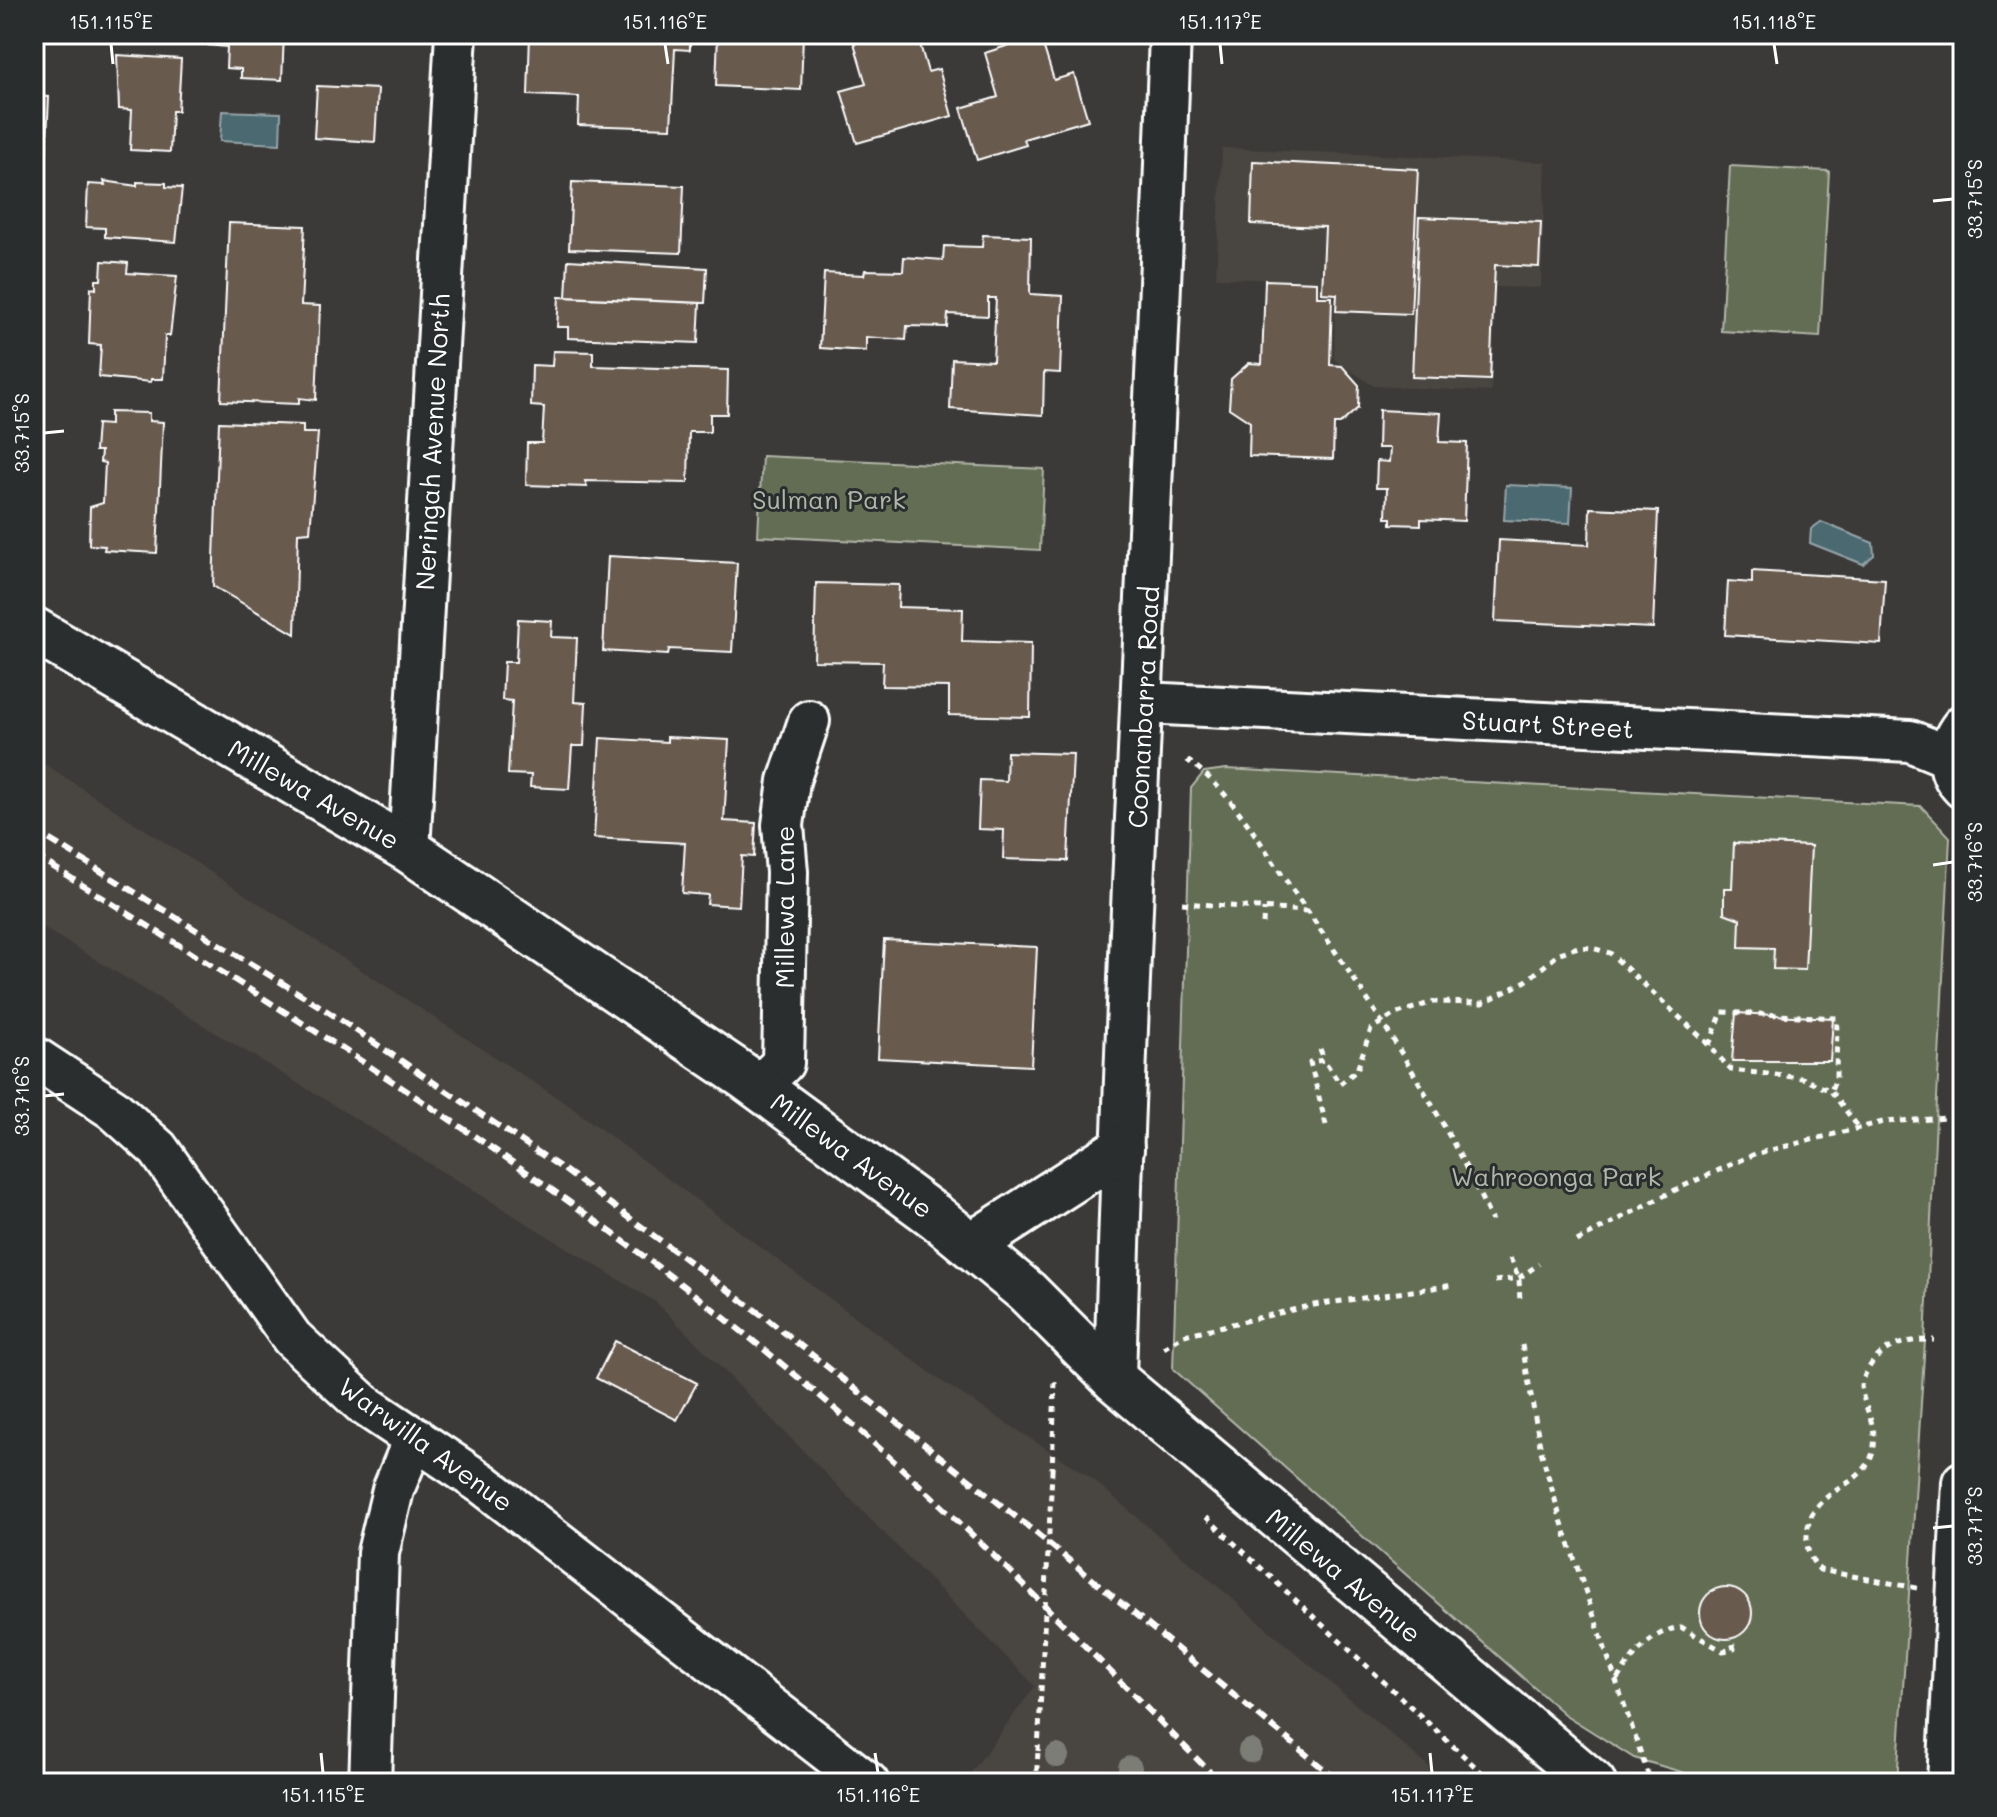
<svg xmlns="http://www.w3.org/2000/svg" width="1997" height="1817" font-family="Mali,sans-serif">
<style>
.built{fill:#49443f}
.green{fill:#636d53;stroke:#b1b6a9;stroke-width:2}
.water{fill:#4c6970;stroke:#94a5a9;stroke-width:2}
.building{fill:#675a4e;stroke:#fff;stroke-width:2}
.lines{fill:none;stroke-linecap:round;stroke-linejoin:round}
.minor-casing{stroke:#fff;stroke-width:46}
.tertiary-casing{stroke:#fff;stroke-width:50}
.path{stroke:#fff;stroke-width:5;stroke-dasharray:6 6;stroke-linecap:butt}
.minor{stroke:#2a2d2e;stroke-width:40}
.tertiary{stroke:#2a2d2e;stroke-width:44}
.rail{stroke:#fff;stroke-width:6;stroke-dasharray:12 6;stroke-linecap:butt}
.path-bridge{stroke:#fff;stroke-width:5;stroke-dasharray:6 6;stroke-linecap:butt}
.tree{fill:#7c7e76}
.ticks{fill:none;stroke:#fff;stroke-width:3}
.labels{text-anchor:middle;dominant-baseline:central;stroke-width:6;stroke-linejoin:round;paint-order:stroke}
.street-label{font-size:26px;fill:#fff;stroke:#2a2d2e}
.park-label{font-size:26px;fill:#b1b6a9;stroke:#2a2d2e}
.neatline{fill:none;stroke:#fff;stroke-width:3}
.ticks-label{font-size:20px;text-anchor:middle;fill:#fff}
</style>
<rect width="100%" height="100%" fill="#3c3a38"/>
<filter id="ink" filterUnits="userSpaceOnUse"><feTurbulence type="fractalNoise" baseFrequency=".0125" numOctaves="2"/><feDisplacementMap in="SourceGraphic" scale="16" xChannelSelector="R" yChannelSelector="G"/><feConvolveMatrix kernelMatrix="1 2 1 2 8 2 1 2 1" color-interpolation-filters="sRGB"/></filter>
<g filter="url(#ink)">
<path class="built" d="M1222,148L1546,162L1541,288L1496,287L1491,392L1374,386L1334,360L1335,296L1319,294V281L1216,278Z
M34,757L567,1104L943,1382L1090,1477L1448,1783H983L970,1774L1035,1686L657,1303L34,922Z"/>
<path class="green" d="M1730,166L1829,171L1820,337L1721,331Z
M762,456L1044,469L1040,550L758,536Z
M1226,769L1921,806L1950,837L1925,1340L1897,1783H1719L1634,1758L1564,1714L1173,1369L1191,788L1204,772Z"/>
<path class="water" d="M222,111L281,113L280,144L220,141Z
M1506,485L1572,488L1570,523L1504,520Z
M1821,522L1873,543L1874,555L1863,564L1810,543L1811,529Z"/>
<path class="building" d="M209,34H284L282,80L241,78V69L226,68L227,47L208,45Z
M530,34H690V50L675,49L671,128L578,125L579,97L528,95Z
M718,34H803L801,90L716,86Z
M863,34H917L928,72L939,69L952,116L857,143L841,91L866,84L854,43L864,40Z
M1040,35L1054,80L1074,74L1088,120L1024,139L1026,145L977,160L961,108L998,97L985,53Z
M117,55L181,59L178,111H172L170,152L130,150L132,110L119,109Z
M317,86L378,89L375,142L314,138Z
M34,96L49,97L46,159L34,158Z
M1253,161L1418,169L1411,314L1336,311L1337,294L1322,293L1325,227L1251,224Z
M104,181L137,186V182L166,183V187L182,188L176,242L105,237V228L86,227L88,184L105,185Z
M572,182L684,186L681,253L569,249Z
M1419,217L1541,222L1539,267L1495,265L1490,380L1412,377Z
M229,223L305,226L301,305L320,306L316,400L299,398V404L221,401Z
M983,235L1031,237L1030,294L1063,296L1060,373L1044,372L1043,415L950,409L952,359L993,361L996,298H988V316L948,314L947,327L907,326L906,340L866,337V351L820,348L824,273L864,275L865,270L903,271L904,257L943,260L944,246L982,247Z
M34,257L44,258L35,452H34Z
M568,260L707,268L705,303L566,297Z
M102,261L128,263L127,273L177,276L170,336H165L163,379H151V382L99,377L101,345L89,344L91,288L96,289V280H101Z
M1265,280L1317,282V297H1332L1330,365L1342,366L1359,385L1358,408L1340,424H1334L1333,459L1249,456L1250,422L1229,408L1231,379L1249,363L1262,364Z
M559,297L700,303L698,343L568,338V327H557Z
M553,351L593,352V366L728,370L727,414H710V432H689L688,483L585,481L587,487L526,485L527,443H542L544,407L531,406L532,365L552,366Z
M1379,410L1441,413L1439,442L1467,443L1464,521L1421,519V525L1391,524V518H1386L1387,488H1376L1377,461L1389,462L1390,448H1378Z
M110,412L149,413V421L163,422L157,553L104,550L105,546L89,545L90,507L103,503L105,463L100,462L101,451H95L97,424L110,425Z
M219,422L303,425V433H318L310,532L298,533L295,634L213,586Z
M1590,508L1658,511L1653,628L1495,621L1499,540L1589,545Z
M608,556L737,563L732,652L669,649L668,655L603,651Z
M1752,571L1885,579L1881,644L1725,635L1728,581L1752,583Z
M816,583L899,585L898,607L963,609L962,641L1031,643L1030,717L949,715V687L882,686L883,662L814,661Z
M518,619L552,621L551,637L577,638L574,702L586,703L584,746H572L569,789L530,787L531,775L508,774L512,701L502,700L504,662H516Z
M667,737L729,740L724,821L756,823L754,857L742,856L739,906L707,904L708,895L682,893L685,843L594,838L600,738L667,742Z
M1007,752L1073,754L1068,861L1003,859L1004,830L978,829L980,780L1006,781Z
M1734,843L1811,846L1805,970L1773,969L1774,948L1739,947L1740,919L1724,913V888H1732Z
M884,940L1037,947L1031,1066L878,1058Z
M1736,1013L1833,1018L1830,1061H1732Z
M615,1341L697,1383L677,1420L596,1378Z
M1700 1613a26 26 0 1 1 52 0a26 26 0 1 1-52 0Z"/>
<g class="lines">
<defs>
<path id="minor" d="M1144,703L1910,741L1949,757
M1963,725C1947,745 1944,769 1963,788
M409,850L456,34
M34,1057L113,1109L158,1149L292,1338L363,1404L483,1484L868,1783
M758,1087L783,1063L787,872L783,825L789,781L809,721
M1115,1380C1127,931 1154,483 1170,34
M370,1783L378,1553L393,1490L415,1437
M1948,1783L1963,1482"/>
<path id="tertiary" d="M34,630L409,850L745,1077L936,1217L1027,1292L1115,1380L1593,1783
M973,1244L1121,1149"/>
</defs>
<use href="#minor" class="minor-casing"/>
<use href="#tertiary" class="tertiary-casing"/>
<path class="path" d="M1187,760C1229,788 1259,842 1287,882C1364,991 1436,1099 1492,1221
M1182,903L1306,911
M1263,924L1264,909
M1709,1045L1722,1012L1837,1018L1836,1078L1831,1091
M1320,1049L1324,1059
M1326,1125L1310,1062L1324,1060L1340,1084L1357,1070L1371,1029L1395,1014L1433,1002L1483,1003L1526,981L1560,953L1578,947L1592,948L1610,953L1704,1040L1731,1070L1802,1078L1831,1091L1859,1128
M1577,1241L1679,1188L1755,1154L1883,1122L1947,1118
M1510,1258L1519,1278L1520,1304
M1495,1281L1519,1278L1539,1264
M1522,1345L1541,1451L1560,1517L1651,1783
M1164,1348L1184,1335L1314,1305L1454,1285
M1052,1472L1055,1381
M1206,1517L1493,1783
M1917,1588L1820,1570C1811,1561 1806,1550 1807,1537C1808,1486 1862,1492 1873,1452C1879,1427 1863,1408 1861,1385C1873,1349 1898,1339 1934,1340
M1617,1679C1635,1654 1650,1632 1681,1627L1723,1651L1734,1649L1731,1638
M1036,1783L1038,1751"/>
<use href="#minor" class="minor"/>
<use href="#tertiary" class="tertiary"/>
<path class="rail" d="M34,830L321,1007L563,1169L762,1315L1025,1524L1341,1783
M34,855C277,1006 522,1156 746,1335C918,1471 1067,1629 1221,1783"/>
<path class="path-bridge" d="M1038,1751L1052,1472"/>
</g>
<g class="tree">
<circle cx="1250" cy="1751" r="12"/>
<circle cx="1057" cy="1756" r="12"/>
<circle cx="1130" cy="1768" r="12"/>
</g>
</g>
<path class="ticks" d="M111,44L113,64M665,44L668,64M1220,44L1222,64M1774,44L1777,64M1933,201L1953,199M44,433L64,431M1933,865L1953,862M44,1096L64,1094M1933,1528L1953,1526M321,1753L323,1773M875,1753L878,1773M1430,1753L1432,1773"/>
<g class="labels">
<g class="street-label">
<text transform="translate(432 442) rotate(-87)">Neringah Avenue North</text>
<text transform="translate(1143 707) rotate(-87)">Coonanbarra Road</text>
<text transform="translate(1548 724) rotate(3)">Stuart Street</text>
<text transform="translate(314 794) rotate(30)">Millewa Avenue</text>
<text transform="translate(784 907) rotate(-90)">Millewa Lane</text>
<text transform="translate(852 1155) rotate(36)">Millewa Avenue</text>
<text transform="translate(426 1444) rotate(36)">Warwilla Avenue</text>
<text transform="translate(1344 1575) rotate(40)">Millewa Avenue</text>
</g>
<g class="park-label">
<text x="829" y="499">Sulman Park</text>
<text x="1556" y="1176">Wahroonga Park</text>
</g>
</g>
<rect width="1997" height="1817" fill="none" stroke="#2a2d2e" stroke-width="88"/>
<rect x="44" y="44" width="1909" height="1729" class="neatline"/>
<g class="ticks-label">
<text x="111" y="29">151.115°E</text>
<text x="665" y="29">151.116°E</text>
<text x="1220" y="29">151.117°E</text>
<text x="1774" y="29">151.118°E</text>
<text transform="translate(1975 199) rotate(-90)" y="7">33.715°S</text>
<text transform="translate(22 433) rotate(-90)" y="7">33.715°S</text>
<text transform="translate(1975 862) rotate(-90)" y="7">33.716°S</text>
<text transform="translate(22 1096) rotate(-90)" y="7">33.716°S</text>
<text transform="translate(1975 1526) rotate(-90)" y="7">33.717°S</text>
<text x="323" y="1802">151.115°E</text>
<text x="878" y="1802">151.116°E</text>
<text x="1432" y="1802">151.117°E</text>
</g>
</svg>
